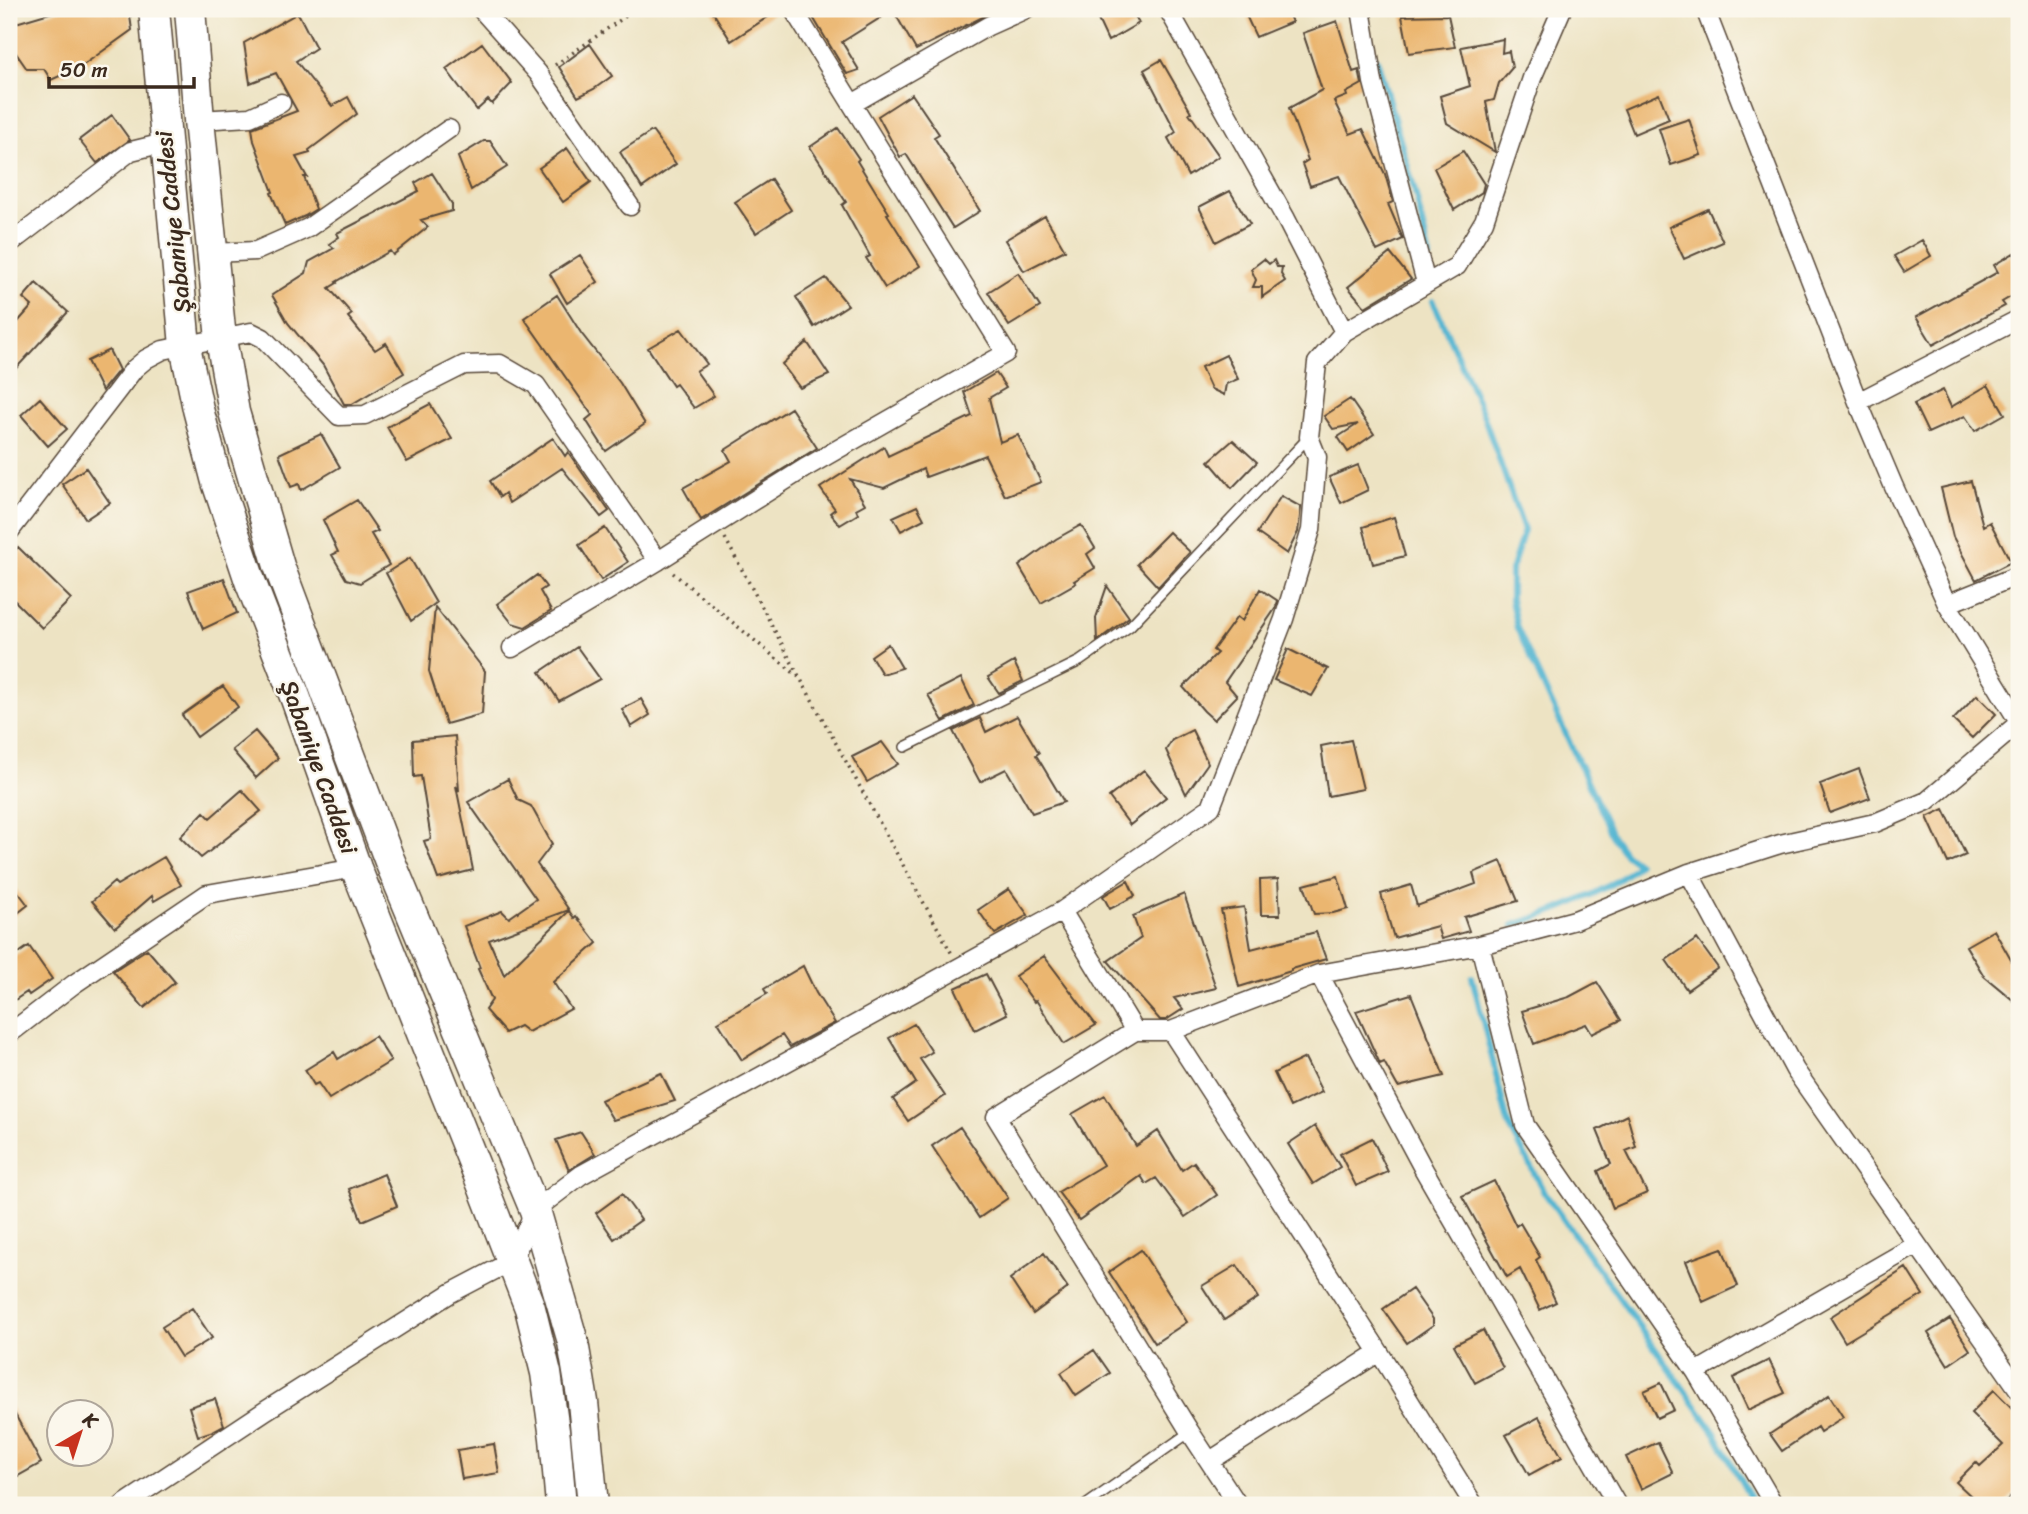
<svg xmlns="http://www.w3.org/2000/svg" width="2028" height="1514" font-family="Sriracha,sans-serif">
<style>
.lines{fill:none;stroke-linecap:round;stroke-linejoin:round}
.stream{stroke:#53b5d1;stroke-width:6}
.building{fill:#ebb670}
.service-casing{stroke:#564637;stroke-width:12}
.minor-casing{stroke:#564637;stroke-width:21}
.trunk-casing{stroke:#564637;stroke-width:33}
.path{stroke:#564637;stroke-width:3.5;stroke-dasharray:2 5;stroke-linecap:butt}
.service{stroke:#fff;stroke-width:9}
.minor{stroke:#fff;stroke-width:18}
.trunk{stroke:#fff;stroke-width:30}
.labels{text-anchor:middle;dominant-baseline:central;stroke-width:5;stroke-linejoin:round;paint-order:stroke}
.street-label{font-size:24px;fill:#3b2a1e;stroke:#fbf7ec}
</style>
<rect width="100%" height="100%" fill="#fbf7ec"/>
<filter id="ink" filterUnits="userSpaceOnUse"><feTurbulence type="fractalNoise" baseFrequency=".0143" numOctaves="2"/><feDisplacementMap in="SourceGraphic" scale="14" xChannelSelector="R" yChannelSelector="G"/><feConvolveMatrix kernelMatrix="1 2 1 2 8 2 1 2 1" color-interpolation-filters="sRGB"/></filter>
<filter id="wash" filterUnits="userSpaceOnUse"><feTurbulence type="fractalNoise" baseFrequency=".00686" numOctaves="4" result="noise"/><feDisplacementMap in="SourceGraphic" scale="28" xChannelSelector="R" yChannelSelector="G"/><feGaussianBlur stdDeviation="1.57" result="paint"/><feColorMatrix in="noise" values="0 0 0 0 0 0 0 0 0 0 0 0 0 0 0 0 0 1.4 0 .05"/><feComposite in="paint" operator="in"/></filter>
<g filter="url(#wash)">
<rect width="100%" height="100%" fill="#ede3c3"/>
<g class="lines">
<path class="stream" d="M1377,59L1414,188L1430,257
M1433,301L1483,414L1524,530L1511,571V600L1517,628L1613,837L1625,854L1638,864C1614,890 1549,914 1513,925
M1472,977L1508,1123L1544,1192L1715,1433L1754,1505"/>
</g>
<g id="blocks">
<path class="building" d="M63,9H129L132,30L82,66L51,80L44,69H27L9,43V25Z
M711,9H780L731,41Z
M808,9H999L916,50L893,10L842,42L859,70L847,74Z
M1093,9H1131L1139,23L1108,41Z
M1243,9H1286L1292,22L1256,37Z
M298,13L316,48L296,61L332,106L348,97L357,114L309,150L310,153L296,157L307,177H304L316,209L305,216L285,225L271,193L273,192L254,141L252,128L297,111L276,73L250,83L244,43Z
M1448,15L1455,47L1409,53L1402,16Z
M1337,21L1353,72L1359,70L1362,84L1346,93L1347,96L1334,101L1350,134L1363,129L1385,174L1393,202L1388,204L1403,239L1377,251L1339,176L1310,186L1302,164L1308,160L1289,108L1322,90L1303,33Z
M1503,39L1502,53L1509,51L1512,68L1499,83L1494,100L1486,102L1495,152L1447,123L1440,96L1470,86L1461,47Z
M482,43L512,83L492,104L488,100L477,110L446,69Z
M590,44L612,76L594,89L578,97L559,67Z
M1161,60L1191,112L1189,113L1219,156L1188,176L1168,138L1176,132L1144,70Z
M912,94L939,134L934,137L980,211L953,228L906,154L900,157L878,116Z
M1659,94L1669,119L1634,134L1624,109Z
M112,115L130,140L97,163L79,140Z
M1689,119L1701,155L1671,165L1659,129Z
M838,128L859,159L857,161L889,213L887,214L920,266L885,288L866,258L870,256L842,205L846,202L810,147Z
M652,131L676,164L642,188L620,152Z
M484,141H490L507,167L471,190L458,157Z
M567,148L591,182L563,202L539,168Z
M1463,151L1484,184L1482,192L1454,210L1434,168Z
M432,173L452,204V211L421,220L428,227L393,255L390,251L336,282L337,283L329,288L352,314L348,317L375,350L386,343L404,373L352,404H344L323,365L288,323L272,295L306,273L309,262L334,248L329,244L339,237L337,233L419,191L415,183Z
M771,179L791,210L756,233L735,202Z
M1230,191L1250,224L1216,242L1199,207Z
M1708,209L1723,242L1684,259L1669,227Z
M1045,216L1065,250L1024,271L1005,240Z
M1922,240L1931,256L1904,272L1894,256Z
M1390,253L1411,279L1365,307L1348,287Z
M2014,253L2019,262V292L2002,302L2005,306L1933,345L1916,317L1998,272L1994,265Z
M580,255L598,282L567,303L550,274Z
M1264,259L1269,264L1274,260L1277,267H1282L1281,274L1285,281L1262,297V287H1253L1256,280L1251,269Z
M1018,273L1040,307L1009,326L988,292Z
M826,278L848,305L814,327L796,297Z
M36,283L68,312L9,376V332L32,306L23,298Z
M557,295L581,333L620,383L645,424L606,451L586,420L592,415L524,318Z
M681,329L707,364L696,371L714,396L694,408L676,384L673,386L648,348Z
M807,342L829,375L800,388L782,364Z
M109,350L119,370L102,391L87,361Z
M1226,355L1238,379L1226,384L1224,395L1211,389L1201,367Z
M996,373L1006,388L989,398L1000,442L1018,435L1041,482L1005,496L985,455L926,477L923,469L884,488L850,479L865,504L856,509L858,514L840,525L830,513L835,509L820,488L884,447L888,456L972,416L964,392Z
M1988,385L2005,414L1975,431L1965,416L1928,433L1914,404L1943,390L1951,407Z
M40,398L67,429L48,446L21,415Z
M1350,399L1374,434L1348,452L1338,437L1358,424L1333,429L1324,416Z
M430,404L452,439L407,462L387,427Z
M791,408L817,448L701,520L683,488L731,461L725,450Z
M321,434L340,467L301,490L299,484L291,487L279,454Z
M553,438L565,456L568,452L609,511L601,517L562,468L509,503L505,493L500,497L490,481Z
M1233,440L1257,462L1232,488L1209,461Z
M1358,465L1368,490L1341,503L1329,477Z
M86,468L110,503L86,519L62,484Z
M1971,481L1983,526L1990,522L2011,562L1976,580L1953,537L1941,488Z
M1281,496L1301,507L1298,532L1287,554L1257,533Z
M357,500L378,531L371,534L389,565L360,583L346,579L332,555L338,552L323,520Z
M917,506L924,519L901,531L893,517Z
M1394,517L1405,556L1373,564L1363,527Z
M1081,525L1095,548L1087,554L1095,568L1074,581L1076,583L1041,603L1019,566L1056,539Z
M605,528L628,562L601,580L579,545Z
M1169,532L1190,552L1158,587L1137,564Z
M18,547L71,599L42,628L9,595V557Z
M410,558L436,603L411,621L386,573Z
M537,575L546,587L540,591L551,611L525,627L512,623L497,604Z
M224,578L237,613L203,629L188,591Z
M1107,586L1129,617L1097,641L1096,618Z
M1260,589L1278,601L1275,609L1225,682L1237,696L1214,720L1204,711L1183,687L1217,653L1213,650L1237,617L1242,621Z
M435,607L485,671L482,714L446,724L429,671Z
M888,644L902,668L882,674L871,656Z
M577,647L600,679L559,701L540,672Z
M1288,649L1328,669L1312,696L1274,680Z
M1014,662L1023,681L999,693L988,677Z
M961,678L974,705L943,721L928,695Z
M223,686L238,707L197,737L182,715Z
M1977,695L1996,714L1972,738L1953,720Z
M641,699L650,715L631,727L622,709Z
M1017,716L1039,753L1036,755L1064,802L1032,813L1006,769L980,782L953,731L980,718L986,732Z
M1192,730L1208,763L1186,794L1166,750L1172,740Z
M255,731L278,758L256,778L232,750Z
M455,736L459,791L456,786L473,870L438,879L424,841L431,839L421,776L414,777L413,740Z
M1351,740L1363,789L1328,796L1321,746Z
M882,742L898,764L867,782L852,757Z
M1859,769L1870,798L1830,813L1820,784Z
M1144,770L1166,797L1130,825L1109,797Z
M508,779L518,800L531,806L552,844L537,864L569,910L489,940L504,975L569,911L574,918L576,916L597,943L553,982L571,1009L528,1032L520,1026L505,1033L485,1010L492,1000L478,969L480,968L464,926L502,911L509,918L536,899L468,802Z
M242,790L261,811L201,858L180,837L204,812L210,818Z
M1944,809L1966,855L1948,863L1927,817Z
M164,857L181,885L154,901L152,896L115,928L92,901L114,882L117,885Z
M1501,861L1518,901L1464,917L1469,931L1441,939L1437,926L1394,938L1381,894L1411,885L1417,906L1476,884L1473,873Z
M1338,876L1348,909L1333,913L1314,914L1304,885Z
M1278,879L1280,915H1261L1260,880Z
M9,880L28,905L9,920Z
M1128,881L1135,896L1110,909L1103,896Z
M1009,889L1028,915L995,934L978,910Z
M1184,894L1216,988L1174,998L1183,1009L1166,1020H1160L1108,961L1141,938L1133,916Z
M1244,907L1251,949L1316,932L1326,959L1291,969V971L1239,987L1221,910Z
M1994,930L2019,974V1005L1984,976L1966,946Z
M1697,939L1718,968L1687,990L1666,960Z
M29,946L52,979L29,995L27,992L9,1004V960Z
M147,949L175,982L144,1008L113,971Z
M1044,956L1096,1025L1064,1044L1036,1000L1034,1002L1015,976Z
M803,966L816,993L835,1023L790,1047L782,1035L742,1060L718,1022L767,994L764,989Z
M986,974L1007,1014L975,1030L955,988Z
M1597,982L1621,1020L1592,1034L1586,1024L1534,1044L1522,1011L1569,997Z
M1411,994L1444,1076L1398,1087L1384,1062L1380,1064L1356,1011Z
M914,1024L932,1052L920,1059L945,1096L908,1121L893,1099L916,1083L889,1038Z
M375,1036L391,1061L329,1099L318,1083L314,1085L305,1070L334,1052L338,1059Z
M1305,1058L1322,1092L1290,1107L1274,1073Z
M661,1073L675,1101L613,1120L601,1100Z
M1105,1095L1136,1146L1158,1131L1182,1170L1194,1162L1217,1195L1185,1217L1156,1178L1146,1184L1141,1176L1079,1220L1058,1192L1103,1165L1072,1114Z
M1627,1115L1636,1147L1626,1151L1647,1193L1613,1208L1598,1171L1611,1164L1597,1130Z
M1315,1126L1340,1167L1313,1184L1288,1144Z
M960,1127L1008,1198L979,1218L932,1146Z
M581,1132L595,1154L569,1170L556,1140Z
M1372,1138L1388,1172L1356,1186L1340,1154Z
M384,1174L397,1206L362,1221L349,1189Z
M1494,1181L1516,1226L1520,1223L1540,1257L1536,1260L1556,1302L1540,1310L1520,1269L1507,1277L1462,1196Z
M622,1194L641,1220L614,1239L596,1213Z
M1722,1248L1738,1286L1703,1302L1686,1261Z
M1141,1250L1187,1322L1155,1343L1109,1272Z
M1044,1253L1068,1288L1033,1314L1010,1279Z
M1237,1265L1258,1298L1224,1320L1202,1286Z
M1906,1268L1923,1295L1845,1342L1830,1317Z
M1412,1289L1433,1319V1325L1407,1343L1383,1309Z
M192,1308L212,1338L181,1357L162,1327Z
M1950,1319L1970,1350L1948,1365L1928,1333Z
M1483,1330L1503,1368L1475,1383L1454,1345Z
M1094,1350L1110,1373L1076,1396L1061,1373Z
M1769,1360L1785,1393L1748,1410L1733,1378Z
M1661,1383L1674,1410L1657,1418L1644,1391Z
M1994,1390L2019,1415V1489L2003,1505H1963L1972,1497L1956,1482L1976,1462L1980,1466L2003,1445L1971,1413Z
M1829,1395L1843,1417L1820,1432L1817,1427L1782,1451L1770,1434Z
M215,1399L224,1425L213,1431L198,1436L189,1407Z
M9,1403L41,1463L9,1481Z
M1539,1417L1562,1457L1529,1475L1506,1435Z
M1658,1442L1673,1473L1641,1489L1626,1457Z
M494,1444L499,1473L462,1479L457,1450Z"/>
</g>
</g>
<g filter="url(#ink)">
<use href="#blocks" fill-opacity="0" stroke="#564637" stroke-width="2"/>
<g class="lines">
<defs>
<path id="service" d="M905,747L1080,661L1130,626L1309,437
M1086,1505L1190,1432"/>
<path id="minor" d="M481,9L538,73L630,206
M1168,9L1286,219L1344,332
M1361,9L1373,82L1426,283
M1705,9L1858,402L1894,487L1947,604L2019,722
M852,104L988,26L1026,9
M199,120L250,117L281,103
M9,244L131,151L164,143
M213,253L256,251L308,228L449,129
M1858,402L2019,319
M9,532L134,369L146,359L163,350L251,332L263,338L339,416L365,415L464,365L500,364L536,385L658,561
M1947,604L2019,575
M512,648L658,561L805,468L1006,353L793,9
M1689,873L1795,1070L2019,1390
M1062,911L1135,1031H1171L1379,1352L1474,1505
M1480,945L1525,1125L1696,1372L1774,1505
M1319,974L1424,1170L1617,1505
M1135,1031L996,1117L1190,1432L1238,1505
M1171,1031L1319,974L1480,945L1575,920L1689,873L1780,844L1875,823L1927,801L2019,723
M9,1034L74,984L207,894L356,868
M1696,1372L1916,1245
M1210,1461L1379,1352
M123,1505L265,1411L451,1293L512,1261L535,1210L581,1175L1062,911L1211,807L1284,619L1311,530L1317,457L1309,437L1317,363L1344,332L1457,266L1484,221L1532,78L1562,9"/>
<path id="trunk" d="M154,9L185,346L198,409L217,482L250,581L296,699L356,868L479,1176L530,1308L546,1373L555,1438L561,1505
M190,9L199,120L221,339L234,412L279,566L389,859L535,1210L573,1342L583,1402L593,1505"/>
</defs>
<use href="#service" class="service-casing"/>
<use href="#minor" class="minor-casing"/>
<use href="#trunk" class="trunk-casing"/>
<path class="path" d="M555,65L636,9
M725,538L799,676
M673,573L800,678L952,954"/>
<use href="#service" class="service"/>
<use href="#minor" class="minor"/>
<use href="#trunk" class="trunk"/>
</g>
</g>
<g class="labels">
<g class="street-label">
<text transform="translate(173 222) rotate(-96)">Şabaniye Caddesi</text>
<text transform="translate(319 767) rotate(70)">Şabaniye Caddesi</text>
</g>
</g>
<rect width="2028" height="1514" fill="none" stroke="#fbf7ec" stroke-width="35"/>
<g transform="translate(80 1433) rotate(39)"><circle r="33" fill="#fbf7ec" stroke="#aea59a" stroke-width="2"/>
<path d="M0-5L12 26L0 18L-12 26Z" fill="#c8321e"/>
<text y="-10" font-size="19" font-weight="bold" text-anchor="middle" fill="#3b2a1e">K</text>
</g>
<path d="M49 77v10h145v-10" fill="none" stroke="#3b2a1e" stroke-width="3.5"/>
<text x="60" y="77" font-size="21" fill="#3b2a1e" stroke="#fbf7ec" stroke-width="5" paint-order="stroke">50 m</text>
</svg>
